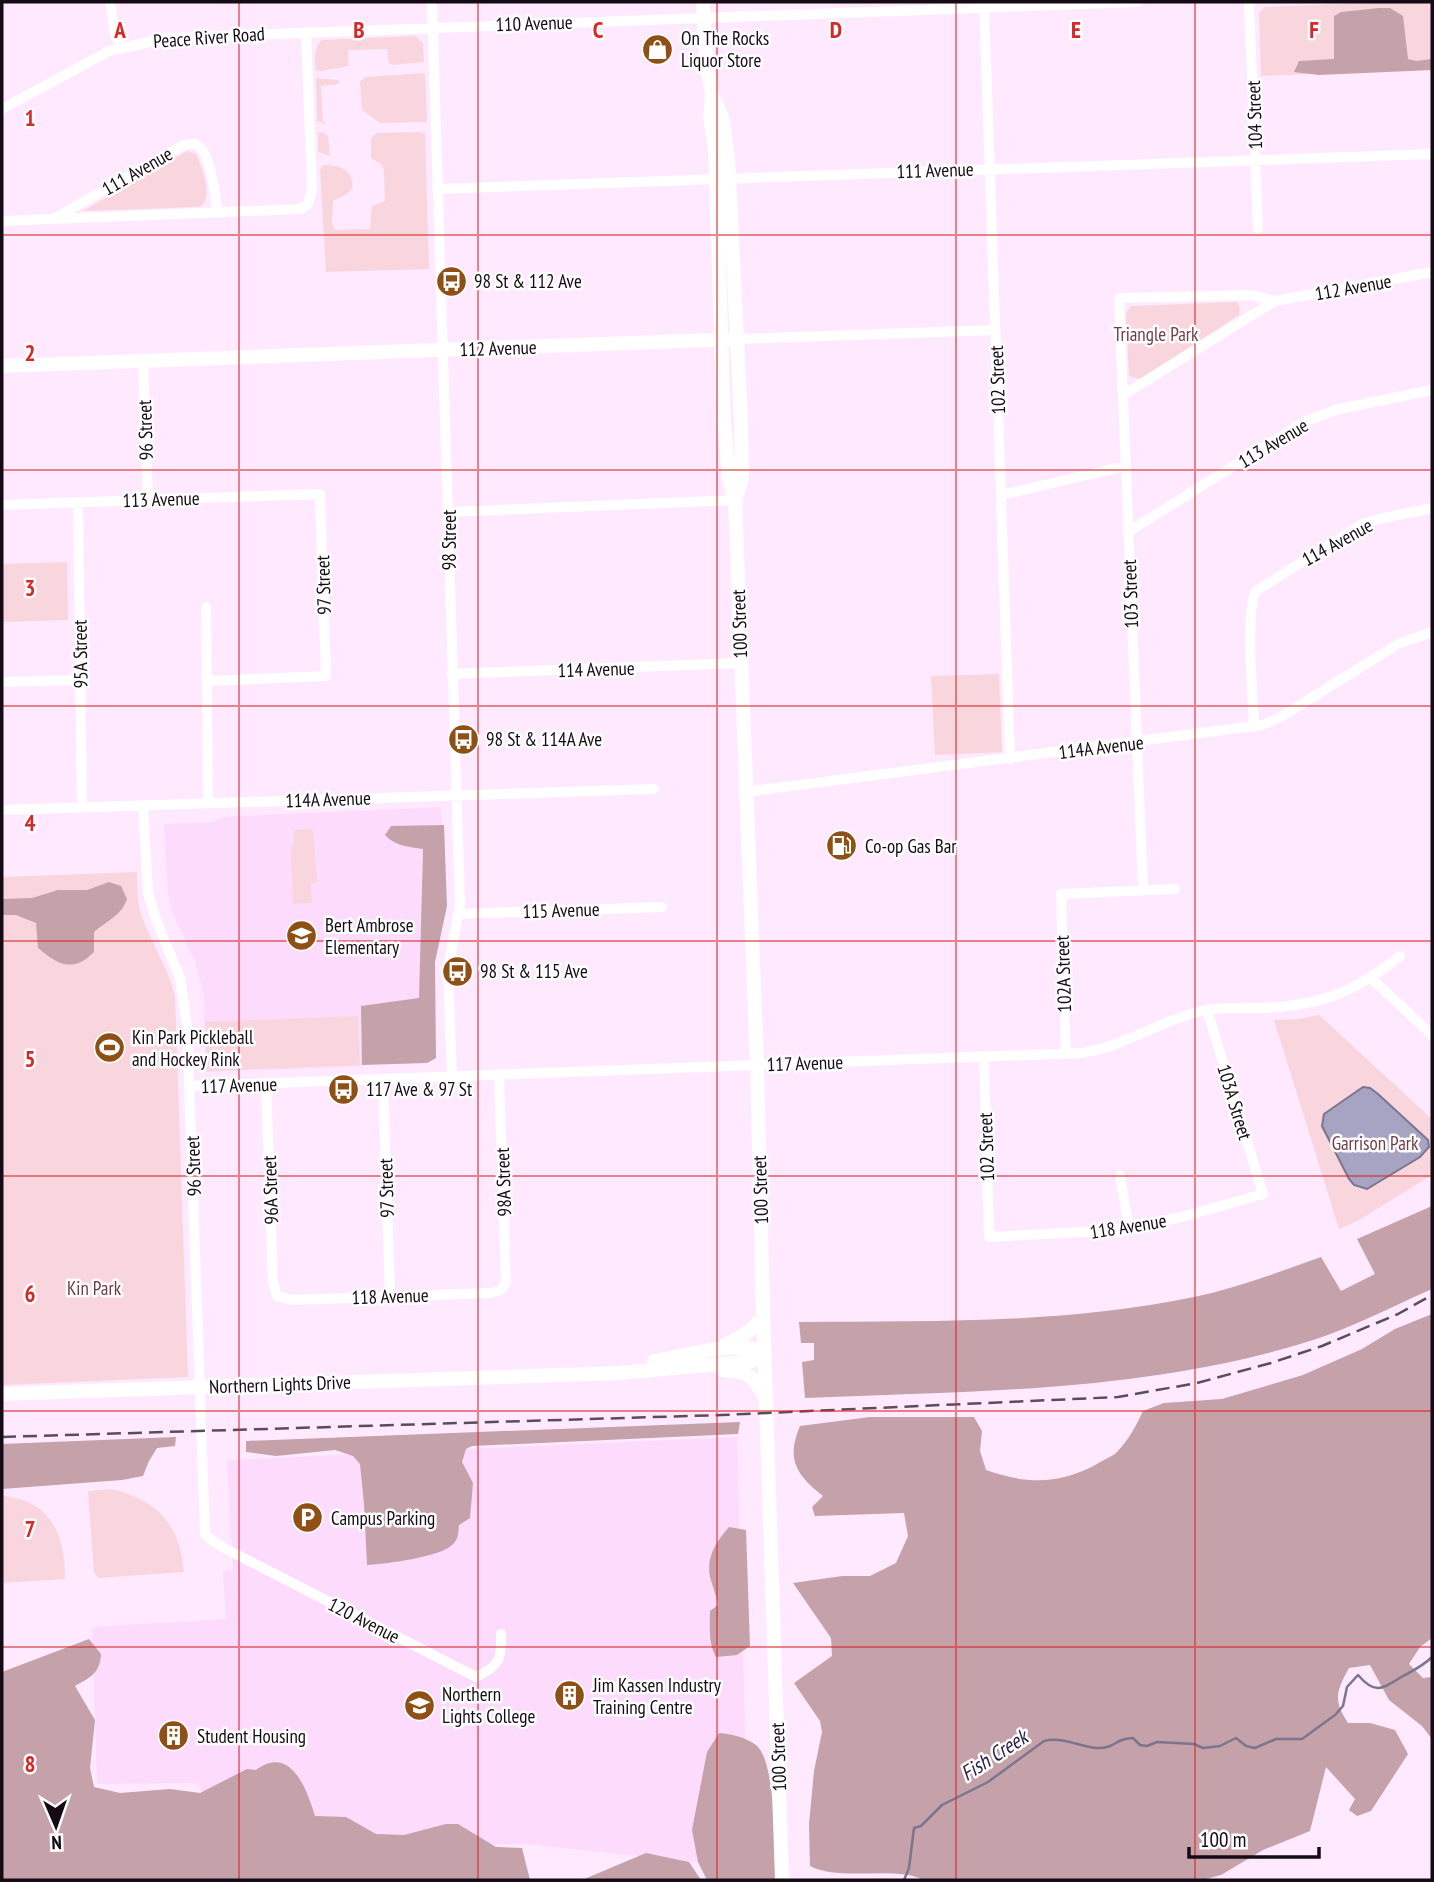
<svg xmlns="http://www.w3.org/2000/svg" width="1434" height="1882" font-family="'PT Sans Narrow',sans-serif">
<style>
.built{fill:#fcdbfc}
.green{fill:#f9d6de}
.forest{fill:#c5a1a9}
.water{fill:#a7a4c3;stroke:#7b768e;stroke-width:2}
.lines{fill:none;stroke-linecap:round;stroke-linejoin:round}
.stream{stroke:#7b768e;stroke-width:2.5}
.street{stroke:#fff;stroke-width:10}
.secondary{stroke:#fff;stroke-width:14}
.rail{stroke:#5a4d5a;stroke-width:2.5;stroke-dasharray:14 7;stroke-linecap:butt}
.grid{fill:none;stroke:#d62828;stroke-width:2;stroke-opacity:0.55}
.labels{text-anchor:middle;dominant-baseline:central;stroke-width:5;stroke-linejoin:round;paint-order:stroke}
.street-label{font-size:19px;fill:#140b14;stroke:#fefefe}
.poi-label{font-size:19px;fill:#140b14;stroke:#fefefe;text-anchor:start}
.park-label{font-size:19px;fill:#703d4b;stroke:#fefefe}
.water-label{font-size:21px;font-style:italic;fill:#28214a;stroke:#fefefe}
.grid-label{font-size:23px;text-anchor:middle;font-weight:bold;fill:#d62828;stroke:#fefefe;stroke-width:5;stroke-linejoin:round;paint-order:stroke}
</style>
<rect width="100%" height="100%" fill="#ffe9ff"/>
<path class="built" d="M441,807L442,825L423,826L419,999L361,1006L362,1066L206,1072L204,996L195,961L172,912L168,894L164,824L213,822L222,817Z
M737,1437L749,1868L527,1844L233,1848L197,1783L97,1784L92,1627L226,1619L223,1572L233,1570L227,1460Z"/>
<path class="green" d="M1391,2H1432V69L1261,76L1259,13L1265,7Z
M415,36L423,43L424,62L393,65L389,63L387,49L348,50V66L322,71L316,70C314,60 314,47 322,40Z
M425,73L427,122L380,123L362,110L360,82L365,77Z
M316,78L338,80L340,84L321,86L323,120L326,124L317,121Z
M322,132L328,136L330,156L318,152V133Z
M421,132L425,134L429,269L326,272L320,170L323,165C335,165 349,167 352,181C353,186 353,188 349,192C345,196 338,198 333,201L332,222L335,230L370,229L372,206L385,201L384,170L381,164L371,158V139L376,133Z
M187,151L196,154C202,167 215,199 199,207L83,211Z
M1237,302L1240,308L1239,315L1140,379L1129,376L1126,313L1131,306Z
M67,562L68,620L2,622V564Z
M999,674L1002,752L935,755L931,676Z
M313,829L317,883L311,884L312,903L293,904L291,847L294,846V830Z
M137,872C137,887 137,903 142,917C152,944 168,968 175,996L188,1377L2,1385V877Z
M1319,1015L1432,1119V1175L1359,1220L1339,1229L1274,1020L1298,1019Z
M358,1016L360,1065L207,1071L205,1022Z
M112,1489C159,1502 179,1523 184,1572L99,1578L94,1573L88,1491Z
M2,1496C51,1500 65,1534 65,1579L2,1583Z"/>
<path class="forest" d="M1379,8H1390L1403,16L1408,59L1416,61L1432,59V70L1319,75L1294,72L1299,61L1334,59V16L1341,12Z
M444,825L447,906L435,962L436,1058L427,1063L362,1065L361,1006L419,998L423,849C409,847 395,846 385,835L391,826Z
M109,882L121,886L127,899C121,916 108,920 94,932V952C73,973 58,965 38,948L36,923L16,915H2V899L32,898L58,890H87Z
M1432,1206V1289C1393,1306 1352,1328 1310,1341C1147,1392 974,1391 805,1398L802,1362L814,1360V1343H801L799,1322C930,1321 1065,1324 1194,1297C1237,1288 1279,1272 1321,1257L1341,1291L1375,1274L1357,1239Z
M1432,1314V1638L1420,1647L1409,1664L1423,1678L1432,1677V1739L1422,1726L1389,1700L1370,1665L1349,1668C1336,1692 1333,1700 1348,1723H1370L1395,1730L1408,1754L1371,1811L1357,1816L1349,1810L1355,1799L1326,1767L1310,1831L1263,1850L1221,1875L1202,1880H923C897,1865 840,1882 810,1866L809,1824L814,1771L822,1732L820,1721L794,1683L832,1656L831,1638L793,1583L842,1576H870L896,1563L908,1536L904,1513L815,1516L812,1507L823,1496C796,1475 786,1459 800,1426L870,1417H974L982,1431L980,1451L986,1470C1026,1484 1059,1485 1097,1464C1103,1460 1111,1457 1116,1453C1128,1441 1136,1426 1143,1411L1164,1403L1222,1399L1303,1375L1362,1349L1395,1329Z
M740,1422L738,1434L472,1446L466,1449L462,1462L473,1483L470,1518L459,1525C458,1533 459,1539 452,1545C440,1557 385,1564 367,1565L364,1504L360,1464L353,1456L335,1450L276,1456L246,1452V1441Z
M176,1437L175,1446L157,1448L149,1461L143,1476L122,1480L2,1489V1444Z
M729,1527L746,1530L750,1646L737,1655L716,1657C708,1643 710,1626 710,1611L718,1605C716,1595 713,1587 710,1577C706,1557 716,1542 729,1527Z
M89,1639L101,1654C100,1673 91,1677 75,1686L95,1720L90,1768L94,1787L120,1793L170,1789L200,1793L247,1769L256,1770C291,1744 307,1790 315,1816L346,1817L376,1834L404,1835L446,1824H458L496,1847L522,1848L530,1880H2V1672Z
M719,1733C732,1734 745,1737 756,1745C776,1760 775,1853 776,1880H707L698,1862L692,1830L707,1752Z
M646,1853L689,1862L701,1880H582Z"/>
<path class="water" d="M1363,1087L1370,1088L1378,1094L1428,1140L1429,1147L1420,1157L1367,1189L1354,1185L1349,1179L1322,1126L1324,1114Z"/>
<g class="lines">
<path class="stream" d="M904,1880L909,1868L914,1828L921,1826L942,1805L988,1782L1044,1741C1065,1735 1088,1752 1107,1747C1118,1744 1116,1739 1133,1738L1140,1745L1147,1746L1157,1742L1194,1744L1203,1748L1220,1746L1236,1738L1246,1746L1255,1748L1276,1739H1302L1335,1715L1343,1706L1347,1687L1358,1675C1376,1696 1383,1688 1403,1676C1414,1670 1423,1666 1432,1657"/>
<path class="street" d="M110,2L115,34L121,47
M432,2L460,904L448,969L452,1077
M984,2L1010,759
M1249,2L1258,228
M2,109L109,51L167,38L1138,2
M437,189L1432,154
M55,218L178,148C183,146 189,143 195,144C211,148 215,198 218,213
M2,221L301,209L308,204L312,189L306,32
M738,339L995,330
M143,361L148,500
M1123,395L1275,301L1432,272
M1002,495L1125,466
M78,502L82,807
M2,505L320,494L326,676L207,681
M449,512L735,500
M1128,532L1304,422L1335,410L1432,390
M206,607L208,802
M451,674L741,663
M2,682L81,680
M1254,727C1253,700 1245,610 1256,591L1361,525L1378,519L1432,508
M745,792L1262,725L1279,718L1398,644L1432,632
M143,805L148,893L156,920L180,978L187,1025L205,1535L222,1547L476,1677C499,1666 502,1660 501,1634
M2,810L654,789
M1143,890L1119,298L1251,295L1275,301
M459,914L662,907
M1372,979L1432,1035
M1066,1054L1061,894L1175,889
M984,1057L989,1237L1104,1231L1129,1228L1182,1217L1263,1194L1207,1010
M383,1080L390,1296
M266,1084L273,1281L277,1296L292,1300L489,1293C498,1292 502,1291 506,1282L499,1076
M190,1086L1081,1053C1123,1047 1158,1022 1198,1012C1218,1007 1241,1008 1262,1008C1321,1005 1354,993 1400,956
M1120,1176L1129,1228"/>
<path class="secondary" d="M703,2L706,62L712,94L710,117L715,149L724,422L729,479L735,500L757,1065L763,1312L782,1880
M712,95L722,117L728,157L741,421L742,478L736,498
M2,366L738,339
M725,1345L743,1336L763,1318
M654,1361C686,1356 735,1339 765,1353
M722,1370C748,1371 753,1375 765,1398
M2,1394L619,1373L752,1361L765,1353"/>
<path class="rail" d="M2,1437L722,1415L1118,1397L1197,1383L1271,1363L1322,1346L1398,1314L1432,1295"/>
</g>
<path class="grid" d="M239,2V1880M478,2V1880M717,2V1880M956,2V1880M1195,2V1880M2,235H1432M2,470H1432M2,706H1432M2,941H1432M2,1176H1432M2,1411H1432M2,1647H1432"/>
<defs>
<symbol id="shop-disc" viewBox="-11 -11 22 22"><circle r="9.5" fill="#8f5016" stroke="#fefefe"/><path d="M-5-2.5h2.3a2.7 3.5 0 0 1 5.4 0H5L5.5 6h-11ZM-1.5-2.5h3a1.5 2.3 0 0 0-3 0Z" fill="#fff"/></symbol>
<symbol id="bus-disc" viewBox="-11 -11 22 22"><circle r="9.5" fill="#8f5016" stroke="#fefefe"/><path d="M-5-6H5V4H4V6H2V4H-2V6H-4V4H-5ZM-3.5-4V0h7V-4ZM-3.5 1.2v1.5H-2V1.2ZM2 1.2v1.5H3.5V1.2Z" fill="#fff"/></symbol>
<symbol id="fuel-disc" viewBox="-11 -11 22 22"><circle r="9.5" fill="#8f5016" stroke="#fefefe"/><path d="M-5.5-6h7V0h2V4h1.3V-2.5L3-4.5l.8-.8L6-3V5H2.5V1h-1V6h-7ZM-4.2-4.7v3.2H.2V-4.7Z" fill="#fff"/></symbol>
<symbol id="school-disc" viewBox="-11 -11 22 22"><circle r="9.5" fill="#8f5016" stroke="#fefefe"/><path d="M0-5L7-2L0 1L-7-2ZM-4 1L0 2.5L4 1V4Q0 6-4 4Z" fill="#fff"/></symbol>
<symbol id="stadium-disc" viewBox="-11 -11 22 22"><circle r="9.5" fill="#8f5016" stroke="#fefefe"/><path d="M0-5a6.5 5 0 1 0 0 10a6.5 5 0 1 0 0-10ZM-3.5-1.8h7v3.6h-7Z" fill="#fff"/></symbol>
<symbol id="parking-disc" viewBox="-11 -11 22 22"><circle r="9.5" fill="#8f5016" stroke="#fefefe"/><path d="M-3.5-5.5H1a3.5 3.5 0 0 1 0 7H-1V5.5H-3.5ZM-1-3.4V-.6H.8a1.4 1.4 0 0 0 0-2.8Z" fill="#fff"/></symbol>
<symbol id="building-disc" viewBox="-11 -11 22 22"><circle r="9.5" fill="#8f5016" stroke="#fefefe"/><path d="M-4-6H4V6H1V3H-1V6H-4ZM-2.5-4.3h1.7v1.8h-1.7ZM.8-4.3h1.7v1.8H.8ZM-2.5-1h1.7V.8h-1.7ZM.8-1h1.7V.8H.8Z" fill="#fff"/></symbol>
<symbol id="university-disc" viewBox="-11 -11 22 22"><circle r="9.5" fill="#8f5016" stroke="#fefefe"/><path d="M0-5L7-2L0 1L-7-2ZM-4 1L0 2.5L4 1V4Q0 6-4 4Z" fill="#fff"/></symbol>
</defs>
<g fill-rule="evenodd">
<use href="#shop-disc" x="640" y="32" width="35" height="35"/>
<use href="#bus-disc" x="434" y="264" width="35" height="35"/>
<use href="#bus-disc" x="446" y="722" width="35" height="35"/>
<use href="#fuel-disc" x="824" y="828" width="35" height="35"/>
<use href="#school-disc" x="284" y="918" width="35" height="35"/>
<use href="#bus-disc" x="440" y="954" width="35" height="35"/>
<use href="#stadium-disc" x="92" y="1030" width="35" height="35"/>
<use href="#bus-disc" x="326" y="1072" width="35" height="35"/>
<use href="#parking-disc" x="290" y="1500" width="35" height="35"/>
<use href="#building-disc" x="552" y="1678" width="35" height="35"/>
<use href="#university-disc" x="402" y="1688" width="35" height="35"/>
<use href="#building-disc" x="156" y="1718" width="35" height="35"/>
</g>
<g class="labels">
<g class="street-label">
<text transform="translate(534 23) rotate(-2)">110 Avenue</text>
<text transform="translate(209 37) rotate(-4)">Peace River Road</text>
<text transform="translate(1254 115) rotate(-92)">104 Street</text>
<text transform="translate(935 170) rotate(-2)">111 Avenue</text>
<text transform="translate(137 171) rotate(-30)">111 Avenue</text>
<text transform="translate(1353 287) rotate(-10)">112 Avenue</text>
<text transform="translate(498 348) rotate(-2)">112 Avenue</text>
<text transform="translate(997 380) rotate(-92)">102 Street</text>
<text transform="translate(145 430) rotate(-92)">96 Street</text>
<text transform="translate(1273 443) rotate(-31)">113 Avenue</text>
<text transform="translate(161 499) rotate(-2)">113 Avenue</text>
<text transform="translate(449 540) rotate(-90)">98 Street</text>
<text transform="translate(1337 542) rotate(-29)">114 Avenue</text>
<text transform="translate(323 585) rotate(-92)">97 Street</text>
<text transform="translate(1130 594) rotate(-92)">103 Street</text>
<text transform="translate(739 624) rotate(-92)">100 Street</text>
<text transform="translate(80 654) rotate(-91)">95A Street</text>
<text transform="translate(596 669) rotate(-2)">114 Avenue</text>
<text transform="translate(1101 747) rotate(-7)">114A Avenue</text>
<text transform="translate(328 799) rotate(-2)">114A Avenue</text>
<text transform="translate(561 910) rotate(-2)">115 Avenue</text>
<text transform="translate(1063 974) rotate(-92)">102A Street</text>
<text transform="translate(805 1063) rotate(-2)">117 Avenue</text>
<text transform="translate(239 1085) rotate(-2)">117 Avenue</text>
<text transform="translate(1235 1102) rotate(73)">103A Street</text>
<text transform="translate(986 1147) rotate(-92)">102 Street</text>
<text transform="translate(193 1166) rotate(-92)">96 Street</text>
<text transform="translate(503 1182) rotate(-92)">98A Street</text>
<text transform="translate(386 1188) rotate(-92)">97 Street</text>
<text transform="translate(270 1190) rotate(-92)">96A Street</text>
<text transform="translate(760 1190) rotate(-92)">100 Street</text>
<text transform="translate(1128 1226) rotate(-9)">118 Avenue</text>
<text transform="translate(390 1296) rotate(-2)">118 Avenue</text>
<text transform="translate(280 1384) rotate(-2)">Northern Lights Drive</text>
<text transform="translate(364 1620) rotate(27)">120 Avenue</text>
<text transform="translate(778 1757) rotate(-92)">100 Street</text>
</g>
<g class="poi-label">
<text x="681" y="38">On The Rocks<tspan x="681" dy="22">Liquor Store</tspan></text>
<text x="474" y="281">98 St &amp; 112 Ave</text>
<text x="486" y="739">98 St &amp; 114A Ave</text>
<text x="865" y="846">Co-op Gas Bar</text>
<text x="325" y="925">Bert Ambrose<tspan x="325" dy="22">Elementary</tspan></text>
<text x="480" y="971">98 St &amp; 115 Ave</text>
<text x="132" y="1037">Kin Park Pickleball<tspan x="132" dy="22">and Hockey Rink</tspan></text>
<text x="366" y="1089">117 Ave &amp; 97 St</text>
<text x="331" y="1518">Campus Parking</text>
<text x="593" y="1685">Jim Kassen Industry<tspan x="593" dy="22">Training Centre</tspan></text>
<text x="442" y="1694">Northern<tspan x="442" dy="22">Lights College</tspan></text>
<text x="197" y="1736">Student Housing</text>
</g>
<g class="park-label">
<text x="1156" y="334">Triangle Park</text>
<text x="1375" y="1143">Garrison Park</text>
<text x="94" y="1288">Kin Park</text>
</g>
<g class="water-label">
<text transform="translate(994 1755) rotate(-33)">Fish Creek</text>
</g>
</g>
<g class="grid-label">
<text x="120" y="38">A</text>
<text x="359" y="38">B</text>
<text x="598" y="38">C</text>
<text x="836" y="38">D</text>
<text x="1076" y="38">E</text>
<text x="1314" y="38">F</text>
<text x="30" y="126">1</text>
<text x="30" y="361">2</text>
<text x="30" y="596">3</text>
<text x="30" y="831">4</text>
<text x="30" y="1067">5</text>
<text x="30" y="1302">6</text>
<text x="30" y="1537">7</text>
<text x="30" y="1772">8</text>
</g>
<rect width="1434" height="1882" fill="none" stroke="#140b14" stroke-width="7"/>
<g transform="translate(56 1826) rotate(178)" stroke="#fefefe" stroke-width="5" paint-order="stroke">
<path d="M0-5L12 26L0 18L-12 26Z" fill="#140b14"/>
<text y="-10" font-size="19" font-weight="bold" text-anchor="middle" fill="#140b14">N</text>
</g>
<path d="M1189 1847v10h130v-10" fill="none" stroke="#140b14" stroke-width="3.5"/>
<text x="1200" y="1847" font-size="21" fill="#140b14" stroke="#fefefe" stroke-width="5" paint-order="stroke">100 m</text>
</svg>
